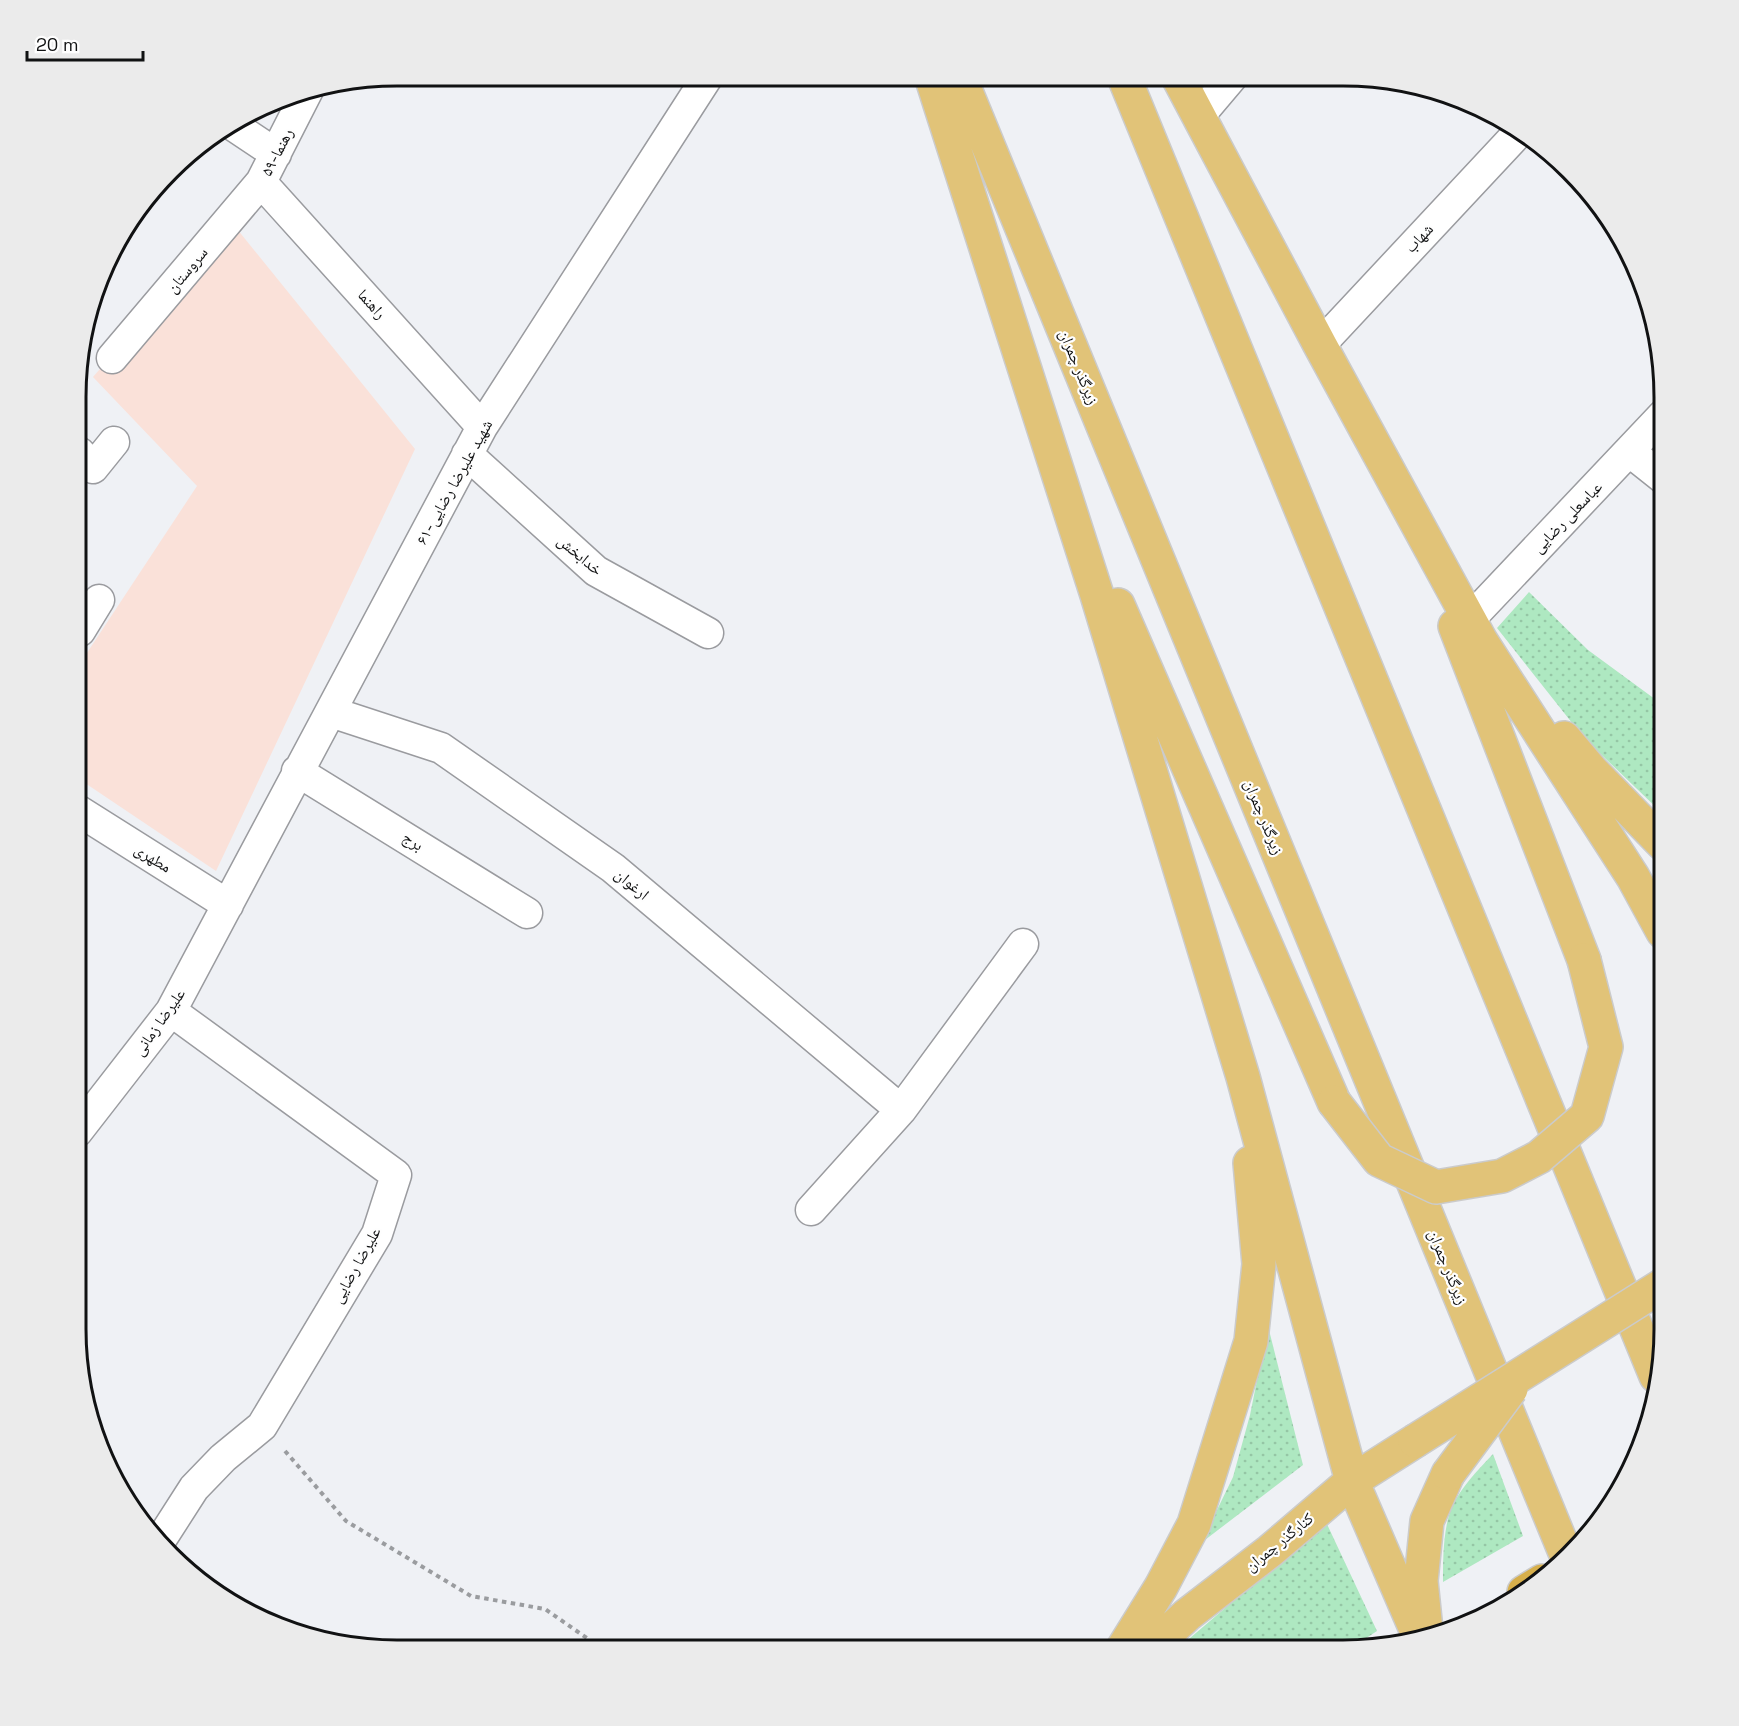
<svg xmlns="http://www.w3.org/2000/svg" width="1739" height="1726" font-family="'Space Grotesk','Noto Naskh Arabic',sans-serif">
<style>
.education{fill:#fae1d9}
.grass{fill:url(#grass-dots)}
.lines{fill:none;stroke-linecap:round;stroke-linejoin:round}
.minor-casing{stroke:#9a9b9f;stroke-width:33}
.primary-casing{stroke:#cbcbcb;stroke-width:36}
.trunk-casing{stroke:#cbcbcb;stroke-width:36}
.path{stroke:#9a9c9f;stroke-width:4;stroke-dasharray:4.5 4.5;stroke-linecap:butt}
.minor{stroke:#fff;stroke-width:30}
.primary{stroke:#e1c378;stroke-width:33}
.trunk{stroke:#d7af4b;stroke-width:33}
.primary-bridge-casing{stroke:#cbcbcb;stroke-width:36;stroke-linecap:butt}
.primary-bridge{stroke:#e1c378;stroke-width:33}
.labels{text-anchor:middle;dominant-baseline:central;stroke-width:4.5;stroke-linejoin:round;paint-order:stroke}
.street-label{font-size:16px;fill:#111213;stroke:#fefefe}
.rim{fill:none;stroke:#111213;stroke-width:3}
</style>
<defs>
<pattern id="grass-dots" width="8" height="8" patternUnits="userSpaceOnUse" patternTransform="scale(1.5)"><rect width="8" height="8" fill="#aee8c1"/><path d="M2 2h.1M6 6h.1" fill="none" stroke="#95c6a5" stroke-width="1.8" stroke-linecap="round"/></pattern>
</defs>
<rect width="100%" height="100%" fill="#eff1f5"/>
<path class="education" d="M229,219L415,449L216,871L79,779V665L197,486L93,377Z"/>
<path class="grass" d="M1529,592L1588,650L1663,705V814L1584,738L1497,628Z
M1268,1326L1303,1465L1201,1543L1233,1477L1250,1415Z
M1493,1454L1523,1536L1443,1582C1443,1559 1443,1528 1452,1507C1461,1487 1478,1470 1493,1454Z
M1326,1522L1377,1631L1348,1650H1176Z"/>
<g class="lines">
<defs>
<path id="minor" d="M1199,116L1232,77
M234,126L276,154
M261,182L482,427
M1320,345L1519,132
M112,358L261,182L308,90
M1629,451L1663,478
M80,453L93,468L114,442
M467,454L596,571L708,633
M1470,619L1663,415
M80,631L99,600
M331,712L441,748L613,868L901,1110
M297,771L527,913
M79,811L228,905
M77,1132L171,1011L482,427L708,76
M811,1210L901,1110L1023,944
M160,1541L194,1488L223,1458L262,1426L377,1234L396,1175L171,1011"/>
<path id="primary" d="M931,76L1097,595L1243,1077L1352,1481L1420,1639
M960,77L1567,1557
M1124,77L1656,1376
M1178,77L1320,345L1481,641L1633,877L1663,932
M1118,605L1334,1102
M1455,626L1584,960
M1564,738L1591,770L1663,844
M1426,1630L1421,1581L1427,1521L1448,1474
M1122,1650L1161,1587L1194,1524L1251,1341L1259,1264L1250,1163
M1149,1650L1187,1615L1270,1551L1352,1481L1415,1441"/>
<path id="trunk" d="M1524,1592L1542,1581"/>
</defs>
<use href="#minor" class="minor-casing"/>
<use href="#primary" class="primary-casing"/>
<use href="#trunk" class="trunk-casing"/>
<path class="path" d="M285,1451L346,1521L471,1596L545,1609L604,1650"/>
<use href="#minor" class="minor"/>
<use href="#primary" class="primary"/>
<use href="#trunk" class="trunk"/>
<defs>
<path id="primary-bridge" d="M1334,1102L1379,1160L1436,1187L1502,1176L1539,1157L1587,1116L1606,1047L1584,960
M1415,1441L1663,1285
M1448,1474L1511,1389"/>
</defs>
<use href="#primary-bridge" class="primary-bridge-casing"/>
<use href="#primary-bridge" class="primary-bridge"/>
</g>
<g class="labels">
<g class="street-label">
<text transform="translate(277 152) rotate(-63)">۵۹-رهنما</text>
<text transform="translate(1419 238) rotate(-47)">شهاب</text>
<text transform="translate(187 270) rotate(-50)">سروستان</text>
<text transform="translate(372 304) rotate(48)">راهنما</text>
<text transform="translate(1079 367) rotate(68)">زیرگذر چمران</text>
<text transform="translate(454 482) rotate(-61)">۶۱-شهید علیرضا رضایی</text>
<text transform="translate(1567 517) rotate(-46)">عباسعلی رضایی</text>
<text transform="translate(580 555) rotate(40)">خدابخش</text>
<text transform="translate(1264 817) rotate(68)">زیرگذر چمران</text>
<text transform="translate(413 841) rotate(32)">برج</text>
<text transform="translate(153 858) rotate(32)">مطهری</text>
<text transform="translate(632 884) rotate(40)">ارغوان</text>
<text transform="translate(159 1022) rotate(-55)">علیرضا زمانی</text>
<text transform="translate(356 1265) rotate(-61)">علیرضا رضایی</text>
<text transform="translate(1448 1267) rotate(68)">زیرگذر چمران</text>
<text transform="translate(1279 1542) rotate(-39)">کنارگذر چمران</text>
</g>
</g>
<path d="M0 0H1739V1726H0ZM397 86H1343A311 311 0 0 1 1654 397V1329A311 311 0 0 1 1343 1640H397A311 311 0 0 1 86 1329V397A311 311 0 0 1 397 86Z" fill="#ebebeb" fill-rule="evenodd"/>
<path class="rim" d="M397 86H1343A311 311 0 0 1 1654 397V1329A311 311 0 0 1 1343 1640H397A311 311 0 0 1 86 1329V397A311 311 0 0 1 397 86Z"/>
<path d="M27 51v9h116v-9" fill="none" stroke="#111213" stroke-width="3"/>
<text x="36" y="51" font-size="18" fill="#111213" stroke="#fefefe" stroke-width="4.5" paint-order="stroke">20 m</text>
</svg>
